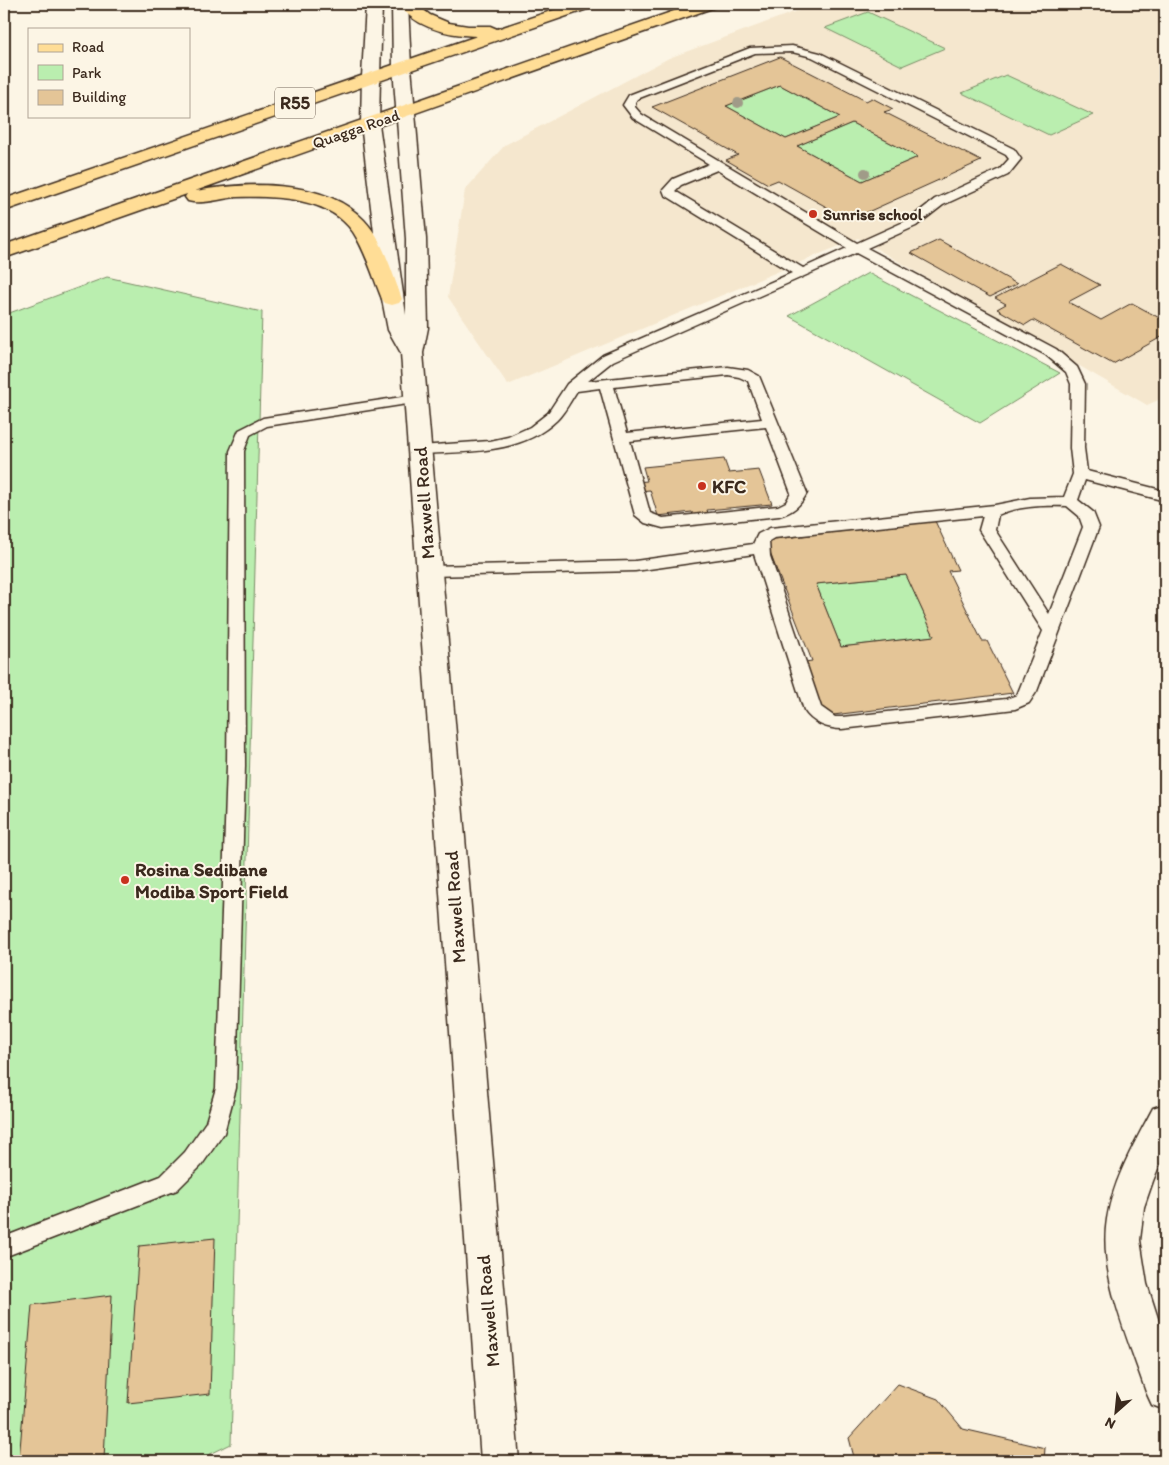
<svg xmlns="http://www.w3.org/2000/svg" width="1169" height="1465" font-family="Itim,sans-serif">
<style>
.built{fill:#f5e7ce}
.green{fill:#baeeaf;stroke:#7a8c66}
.building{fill:#e4c597;stroke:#3b2a1e;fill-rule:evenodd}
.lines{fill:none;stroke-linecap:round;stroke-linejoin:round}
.service-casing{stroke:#3b2a1e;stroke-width:3}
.minor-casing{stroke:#3b2a1e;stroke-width:3}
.tertiary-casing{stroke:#3b2a1e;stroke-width:3}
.primary-casing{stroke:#3b2a1e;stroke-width:3}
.service{fill:#fcf5e5;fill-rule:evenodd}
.minor{fill:#fcf5e5;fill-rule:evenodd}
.tertiary{fill:#fcf5e5;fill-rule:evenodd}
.primary{fill:#ffdd96;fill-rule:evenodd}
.tree{fill:#a09b88}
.poi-dot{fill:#c8321e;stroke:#fcf5e5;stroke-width:2}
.labels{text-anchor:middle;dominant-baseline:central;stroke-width:4;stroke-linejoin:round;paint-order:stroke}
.far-street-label{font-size:16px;fill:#3b2a1e;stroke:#fcf5e5}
.far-poi-label{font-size:16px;font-weight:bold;fill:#3b2a1e;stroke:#fcf5e5;text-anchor:start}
.shield{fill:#fcf5e5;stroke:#75675a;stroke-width:1}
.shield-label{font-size:18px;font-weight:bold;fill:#3b2a1e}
.poi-label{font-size:19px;font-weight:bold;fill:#3b2a1e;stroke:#fcf5e5;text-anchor:start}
.street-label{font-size:19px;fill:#3b2a1e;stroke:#fcf5e5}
</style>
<rect width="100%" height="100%" fill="#fcf5e5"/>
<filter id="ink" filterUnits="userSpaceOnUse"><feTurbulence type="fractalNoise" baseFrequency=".02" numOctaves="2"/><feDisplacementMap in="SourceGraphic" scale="10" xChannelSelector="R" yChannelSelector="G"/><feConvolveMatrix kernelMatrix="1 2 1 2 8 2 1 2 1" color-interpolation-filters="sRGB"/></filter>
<g filter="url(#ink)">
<path class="built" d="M816,4H1165V397L1147,405L858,238L508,385L448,297L465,190L505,145L669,58Z"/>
<path class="green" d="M868,12L945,48L902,66L825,28Z
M1006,75L1093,115L1049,135L962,93Z
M780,85L840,117L786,139L726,106Z
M852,123L918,157L862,181L797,146Z
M868,273L1060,373L980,423L789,316Z
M107,277L262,312L231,1444L196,1461H4V315Z
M906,575L934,636L841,647L816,584Z"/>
<path class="building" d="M780,57L866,101L872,98L893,109L884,112L981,161L850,220L778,180L768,184L726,160L738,155L652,107ZM780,85L840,117L786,139L726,106ZM852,123L918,157L862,181L797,146Z
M939,240L1017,284L990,297L911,253Z
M1061,264L1100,285L1068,302L1101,320L1132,303L1165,321V335L1113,364L1033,320L1025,325L997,309L1006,304L995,298Z
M724,459L729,473L759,470L772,504L707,510L709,516L694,518L692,512L658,516L650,490L639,491L637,482L647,481L643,467Z
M935,521L958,570L948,571L982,641H987L1013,693L825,716L805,662L812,661L765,540ZM906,575L934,636L841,647L816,584Z
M215,1238L210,1394L128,1403L139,1246Z
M112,1295L104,1459L85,1461H19L32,1305Z
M898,1384L938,1399L963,1429L1045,1448L1044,1461H855L849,1438Z"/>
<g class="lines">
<defs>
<path id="service" d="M792,46L820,53L1014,149L1021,159L1008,175L943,205L916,226L867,248L1056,349L1077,367L1085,384L1084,448L1087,471L1165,491V501L1085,480L1078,500L1093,512L1099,527L1037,691L1029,703L1015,709L842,729C828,729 812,723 804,710L754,554L635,571L429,576L423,575L421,571L423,567L429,566L635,561L753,544L758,534L770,528L995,505L1030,498L1064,497L1073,474L1070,448L1071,384L1066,372L1046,355L856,253L613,361L588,381L728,367L748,370L759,376L807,493C800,506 793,512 779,516L663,528L645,523L635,515L600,388L577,391C571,400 565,412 557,420C521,455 467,451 420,454L415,453L413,450L415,447L420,446L490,441L508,437L530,427L548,413L567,384L603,355L792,273L665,195L663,190L673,179L709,164L633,118L623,105L629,95L750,48ZM792,52L812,57L1006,155L1009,159L1000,169L935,199L908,220L857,243L641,114L635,107V102L637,99L755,53ZM717,170L847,248L803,268L675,191L681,185ZM728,375L739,377L748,381L762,419L627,433L614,387ZM766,427L791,493L786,502L778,506L663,518L650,513L630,441ZM1067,506L1079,516L1083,527L1049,614L995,530L998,515C1017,506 1046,505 1067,506ZM983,516L979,530L1043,631L1017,695L1006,699L842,717H835L821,707L770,556L769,541L774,538Z
M415,395L420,396L422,399L420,402L267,426L250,435L244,451L245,766L236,1088L224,1133L201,1166L177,1190L4,1257V1237L161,1176L185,1152L206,1122L216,1088L227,766L230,451L239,430L263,418Z"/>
<path id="minor" d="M366,4H382L380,77L377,81L371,82L365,81L362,77Z
M392,4H408L411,67L408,71L402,72L396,71L393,67Z
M1165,1104V1151L1153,1181L1144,1207L1140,1240L1147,1284L1165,1340V1410L1152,1405L1146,1392C1129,1340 1098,1275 1107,1219C1113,1180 1135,1142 1153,1108Z"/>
<path id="tertiary" d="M402,62L408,63L411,67L426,239L428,328L423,353L519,1461H481L401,353L388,330L382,299L361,124L362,77L365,73L371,72L377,73L380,77L379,124L406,315V239L393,67L396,63Z"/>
<path id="primary" d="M399,4H416L430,15L449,23L468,26H490L497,29L572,4H595L593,7L4,211V199L477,36C449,35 416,29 399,4Z
M694,4H717L715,7L195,191C246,182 325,178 364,220C384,241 392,273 402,299L399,303L392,305L385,303L382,299C373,277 366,252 353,232C329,197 275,196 237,197C222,198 203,205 188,201L185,197L187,194L4,258V245Z"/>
</defs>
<use href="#service" class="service-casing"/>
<use href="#minor" class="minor-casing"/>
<use href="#tertiary" class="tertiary-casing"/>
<use href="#primary" class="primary-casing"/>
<use href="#service" class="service"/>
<use href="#minor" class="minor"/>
<use href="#tertiary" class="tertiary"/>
<use href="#primary" class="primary"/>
</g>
<g class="tree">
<circle cx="738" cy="103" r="5"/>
<circle cx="865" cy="173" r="5"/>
</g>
</g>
<g class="poi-dot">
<circle cx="813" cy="214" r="5"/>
<circle cx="702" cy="486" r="5"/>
<circle cx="125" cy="880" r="5"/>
</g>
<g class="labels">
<g class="far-street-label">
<text transform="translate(356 129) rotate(-19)">Quagga Road</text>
</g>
<g class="far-poi-label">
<text x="823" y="214">Sunrise school</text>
</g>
<rect class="shield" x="275" y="87.5" width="40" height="31" rx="4"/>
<g class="shield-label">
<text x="295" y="103">R55</text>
</g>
<g class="poi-label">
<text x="712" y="486">KFC</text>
<text x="135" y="869">Rosina Sedibane<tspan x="135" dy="22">Modiba Sport Field</tspan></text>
</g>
<g class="street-label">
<text transform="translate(424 503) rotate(-94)">Maxwell Road</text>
<text transform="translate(455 907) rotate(-94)">Maxwell Road</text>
<text transform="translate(488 1311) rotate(-95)">Maxwell Road</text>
</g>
</g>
<rect width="1169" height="1465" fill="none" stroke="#fcf5e5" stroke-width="20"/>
<rect x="10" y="10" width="1149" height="1445" fill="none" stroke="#3b2a1e" stroke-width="2" filter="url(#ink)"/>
<rect x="28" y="28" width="162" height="90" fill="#fcf5e5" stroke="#afa495"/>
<rect x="38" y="44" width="25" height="8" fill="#ffdd96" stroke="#afa495"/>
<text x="72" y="52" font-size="15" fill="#3b2a1e">Road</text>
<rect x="38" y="65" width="25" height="15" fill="#baeeaf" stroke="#afa495"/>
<text x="72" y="78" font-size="15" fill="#3b2a1e">Park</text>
<rect x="38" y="90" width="25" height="15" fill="#e4c597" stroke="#afa495"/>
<text x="72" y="102" font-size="15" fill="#3b2a1e">Building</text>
<g transform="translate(1116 1412) rotate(207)" stroke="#fcf5e5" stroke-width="4" paint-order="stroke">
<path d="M0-4L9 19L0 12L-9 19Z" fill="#3b2a1e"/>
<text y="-8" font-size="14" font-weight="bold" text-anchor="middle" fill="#3b2a1e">N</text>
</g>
</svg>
